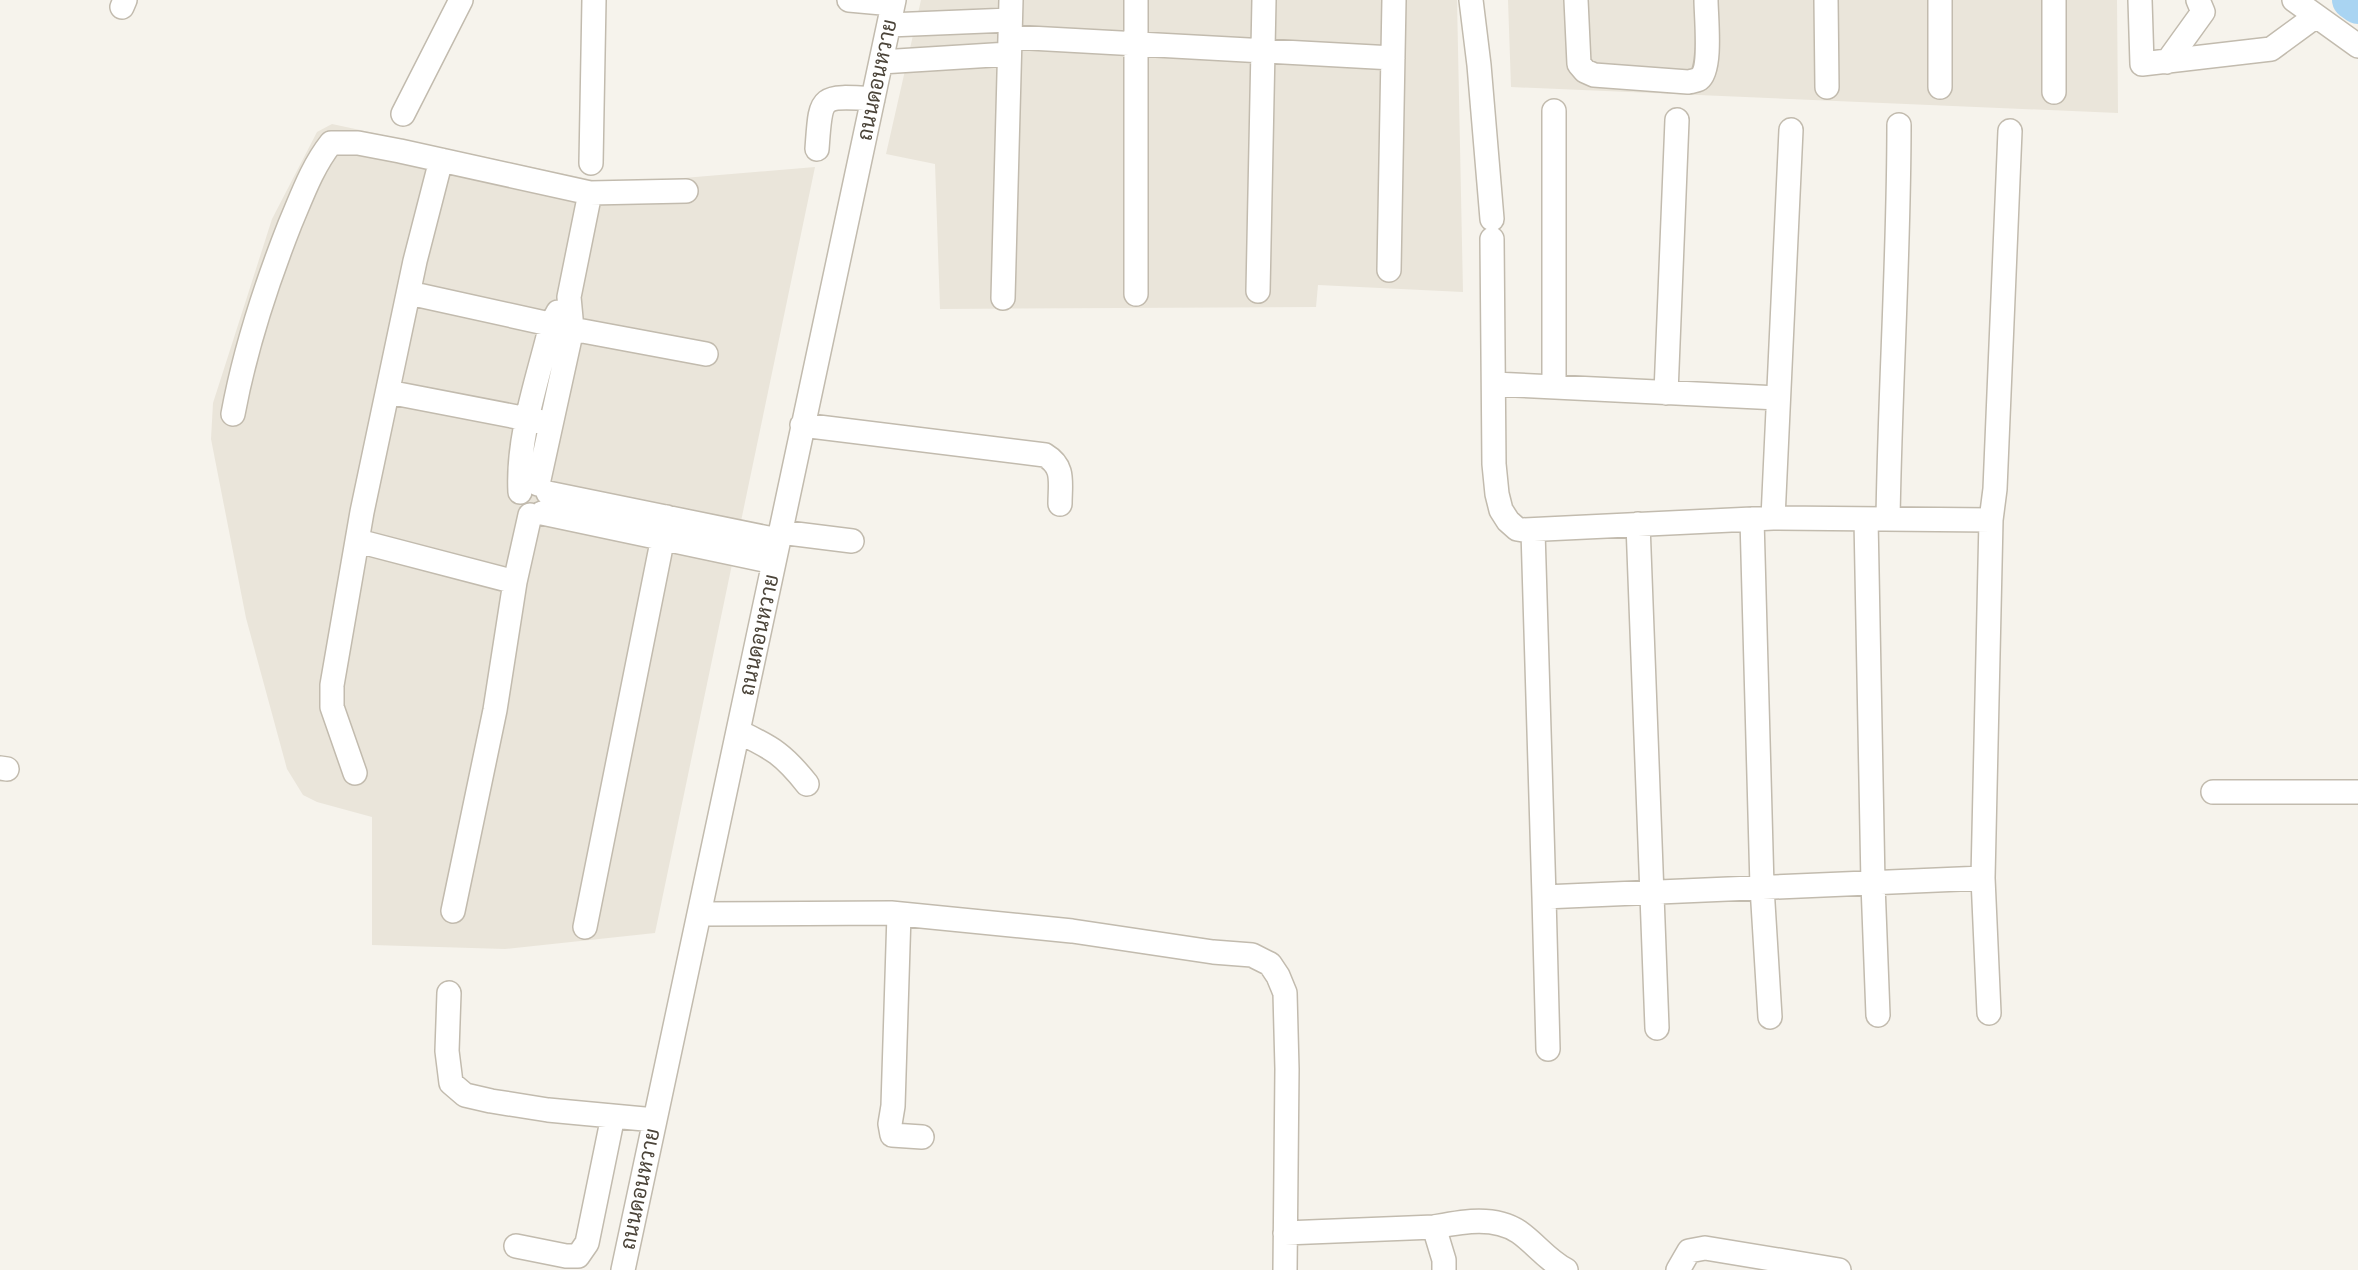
<svg xmlns="http://www.w3.org/2000/svg" width="2358" height="1270" font-family="Jost,Sarabun,sans-serif">
<style>
.residential{fill:#eae5da}
.lines{fill:none;stroke-linecap:round;stroke-linejoin:round}
.river{stroke:#a9d4f2;stroke-width:38}
.minor-casing{stroke:#c2bbae;stroke-width:26}
.minor{stroke:#fff;stroke-width:23}
.labels{text-anchor:middle;dominant-baseline:central;stroke-width:5;stroke-linejoin:round;paint-order:stroke}
.street-label{font-size:21px;fill:#4b4439;stroke:#fff}
</style>
<rect width="100%" height="100%" fill="#f6f3ec"/>
<path class="residential" d="M921,0H1457L1463,292L1318,285L1316,307L940,309L935,164L886,154Z
M1508,0H2117L2118,113L1511,87Z
M332,124L612,184L815,167L655,933L505,949L372,945V817L317,802L303,795L287,769L246,618L211,439L213,403L272,219L317,132Z"/>
<g class="lines">
<path class="river" d="M2351,0L2358,5"/>
<defs>
<path id="minor" d="M849,0L893,4
M1471,0L1479,65L1492,219
M1576,0L1579,64L1585,71L1594,75L1688,82C1689,82 1698,80 1699,79C1712,70 1706,16 1706,0
M1826,0L1827,87
M2140,0L2142,64L2271,49L2316,16
M2294,0L2358,46
M122,7L125,0
M889,25L1010,20
M1010,37L1393,58
M881,62L1009,54
M2167,62L2203,12L2198,0
M1940,87V0
M2054,92V0
M1554,111V387
M403,114L461,0
M817,149C821,96 818,95 873,99
M591,163L594,0
M1492,239L1494,464L1497,494L1501,510L1508,521L1517,529L1523,530L1773,518L1991,520
M1389,270L1394,0
M1258,291L1264,0
M409,293L572,329L706,354
M1136,294V0
M1003,298L1011,0
M1494,384L1778,398
M388,392L543,422
M1666,393L1677,120
M233,414C245,349 266,285 290,224C302,196 312,167 331,143H358L400,151L590,193L686,191
M802,425L1045,455C1065,467 1060,482 1060,504
M538,484L572,329L569,297L590,193
M520,492C517,436 538,379 551,325L558,312
M548,493L778,540
M542,513L774,562
M1773,518L1791,130
M1752,519L1762,887L1770,1017
M1866,519L1873,884L1878,1015
M1888,519C1890,387 1899,256 1899,125
M1638,524L1657,1028
M1533,531L1544,897
M780,532L852,541
M358,541L515,582
M739,732C773,748 784,755 807,784
M0,768L7,769
M355,773L332,707V685L362,512L415,261L441,160
M2213,792H2358
M453,911L495,710L515,582L530,515
M700,914L891,913L1072,931L1213,952L1252,955L1270,964L1278,976L1285,993L1287,1069L1285,1270
M899,914L893,1106L890,1124L892,1135L922,1137
M585,927L667,517
M449,993L447,1051L451,1083L465,1095L491,1101L548,1110L655,1120
M1989,1013L1983,878L1991,520L1995,489L2010,131
M1548,1049L1544,897L1983,878
M1434,1227C1461,1222 1494,1215 1519,1232C1536,1244 1547,1260 1566,1270
M1285,1233L1434,1227L1444,1260V1270
M516,1246L566,1256H578L587,1243L613,1116
M623,1270L894,0
M1678,1270L1689,1251L1705,1248L1839,1270"/>
</defs>
<use href="#minor" class="minor-casing"/>
<use href="#minor" class="minor"/>
</g>
<g class="labels">
<g class="street-label">
<text transform="translate(877 80) rotate(-78)">ถนนดอนหวาย</text>
<text transform="translate(759 635) rotate(-78)">ถนนดอนหวาย</text>
<text transform="translate(640 1189) rotate(-78)">ถนนดอนหวาย</text>
</g>
</g>
</svg>
